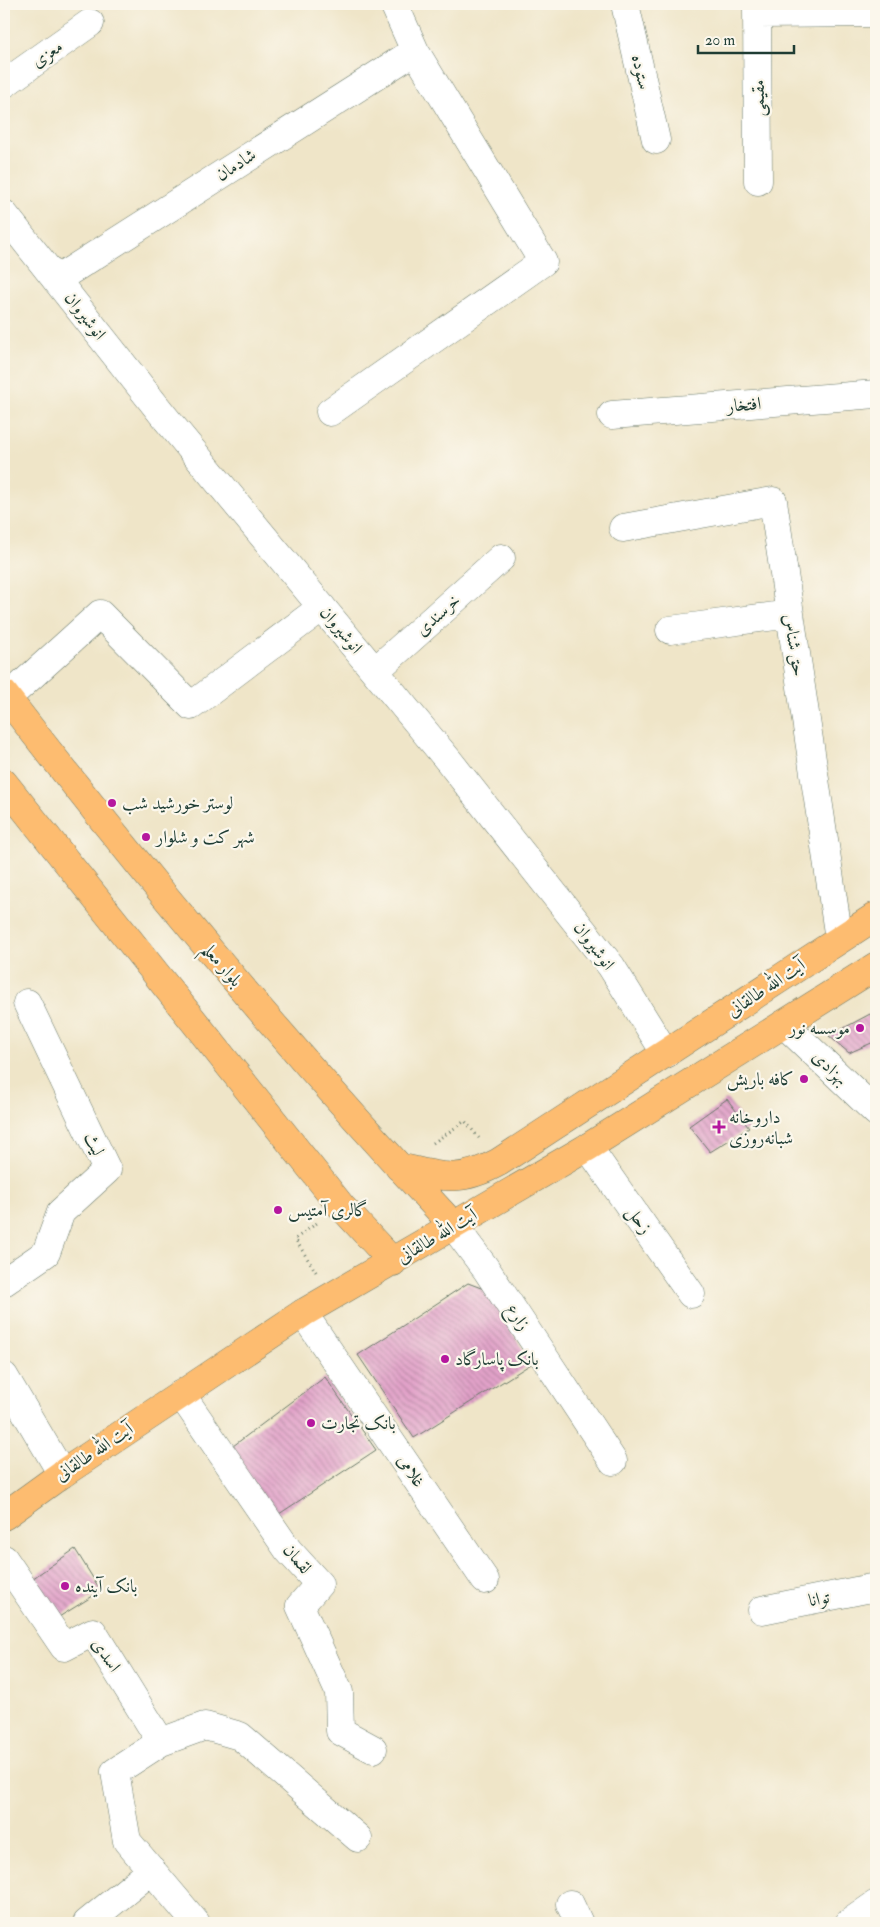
<svg xmlns="http://www.w3.org/2000/svg" width="880" height="1927" font-family="'IM FELL Double Pica',Amiri,serif">
<style>
.building{fill:url(#building-back-hatch)}
.lines{fill:none;stroke-linecap:round;stroke-linejoin:round}
.minor-casing{stroke:#687868;stroke-width:29}
.major-casing{stroke:#687868;stroke-width:29}
.path{stroke:#687868;stroke-width:3;stroke-dasharray:1 4;stroke-linecap:butt}
.minor{stroke:#fff;stroke-width:28}
.major{stroke:#fdbc6f;stroke-width:28}
.poi-dot{fill:#b5179e;stroke:#fbf7ec;stroke-width:2}
.labels{text-anchor:middle;dominant-baseline:central;stroke-width:4.5;stroke-linejoin:round;paint-order:stroke}
.street-label{font-size:18px;fill:#1f3d34;stroke:#fbf7ec}
.poi-label{font-size:18px;fill:#1f3d34;stroke:#fbf7ec;text-anchor:start}
</style>
<defs>
<pattern id="building-back-hatch" width="6" height="6" patternUnits="userSpaceOnUse" patternTransform="scale(1.25)"><rect width="6" height="6" fill="#e2a2c9"/><path d="M-1 5l2 2M0 0l6 6M5-1l2 2" fill="none" stroke="#b785a4"/></pattern>
</defs>
<rect width="100%" height="100%" fill="#fbf7ec"/>
<filter id="ink" filterUnits="userSpaceOnUse"><feTurbulence type="fractalNoise" baseFrequency=".02" numOctaves="2"/><feDisplacementMap in="SourceGraphic" scale="10" xChannelSelector="R" yChannelSelector="G"/><feConvolveMatrix kernelMatrix="1 2 1 2 8 2 1 2 1" color-interpolation-filters="sRGB"/></filter>
<filter id="wash" filterUnits="userSpaceOnUse"><feTurbulence type="fractalNoise" baseFrequency=".0096" numOctaves="4" result="noise"/><feDisplacementMap in="SourceGraphic" scale="20" xChannelSelector="R" yChannelSelector="G"/><feGaussianBlur stdDeviation="1.12" result="paint"/><feColorMatrix in="noise" values="0 0 0 0 0 0 0 0 0 0 0 0 0 0 0 0 0 1.4 0 .05"/><feComposite in="paint" operator="in"/></filter>
<g filter="url(#wash)">
<rect width="100%" height="100%" fill="#efe5c8"/>
<g id="blocks">
<path class="building" d="M870,1014L876,1021V1041L849,1053L829,1036Z
M727,1099L749,1128L710,1152L689,1126Z
M468,1283L489,1291L531,1364L414,1438L358,1355Z
M325,1377L376,1450L270,1520L229,1449Z
M75,1549L101,1591L54,1620L29,1581Z"/>
</g>
</g>
<g filter="url(#ink)">
<use href="#blocks" fill-opacity="0" stroke="#687868" stroke-width="1"/>
<g class="lines">
<defs>
<path id="minor" d="M625,4L656,140
M757,4L758,181
M758,14L876,13
M4,84L90,23
M4,214L163,415L449,761L611,966L666,1054
M56,280L415,51
M330,412L543,262L415,51L394,4
M612,415L876,394
M623,528L773,501L839,939
M670,630L790,614
M375,671L501,558
M4,701L100,614L191,706L322,607
M784,1024L876,1112
M588,1147L691,1294
M453,1225L486,1269L613,1461
M4,1282L46,1253L61,1212L107,1170L27,1003
M303,1313L485,1580
M4,1376L62,1474
M181,1394L288,1550L319,1584L300,1606L339,1692L340,1731L373,1749
M4,1559L64,1647L93,1632L161,1742L205,1726L240,1736L358,1838
M762,1610L876,1587
M161,1742L115,1772L127,1841L196,1923
M570,1904L579,1923
M87,1923L152,1870
M849,1923L876,1904"/>
<path id="major" d="M4,694C145,877 295,1056 453,1225
M4,783L318,1177L341,1206L393,1262
M399,1167C442,1177 459,1184 499,1162L876,916
M4,1516L62,1474L303,1313L588,1147L876,966"/>
</defs>
<use href="#minor" class="minor-casing"/>
<use href="#major" class="major-casing"/>
<path class="path" d="M433,1143L465,1121L479,1138
M316,1272L295,1239L317,1223"/>
<use href="#minor" class="minor"/>
<use href="#major" class="major"/>
</g>
</g>
<g class="poi-dot">
<circle cx="112" cy="803" r="5"/>
<circle cx="146" cy="837" r="5"/>
<circle cx="860" cy="1028" r="5"/>
<circle cx="804" cy="1079" r="5"/>
<path d="M716.5 1119.5h5v5h5v5h-5v5h-5v-5h-5v-5h5z"/>
<circle cx="278" cy="1210" r="5"/>
<circle cx="445" cy="1359" r="5"/>
<circle cx="311" cy="1423" r="5"/>
<circle cx="65" cy="1586" r="5"/>
</g>
<g class="labels">
<g class="street-label">
<text transform="translate(47 54) rotate(-35)">معزی</text>
<text transform="translate(641 72) rotate(77)">ستوده</text>
<text transform="translate(758 98) rotate(-90)">مقیمی</text>
<text transform="translate(236 165) rotate(-33)">شادمان</text>
<text transform="translate(85 316) rotate(52)">انوشیروان</text>
<text transform="translate(744 405) rotate(-5)">افتخار</text>
<text transform="translate(438 615) rotate(-42)">خرسندی</text>
<text transform="translate(341 630) rotate(50)">انوشیروان</text>
<text transform="translate(794 645) rotate(81)">حق شناس</text>
<text transform="translate(594 946) rotate(53)">انوشیروان</text>
<text transform="translate(222 965) rotate(49)">بلوار معلم</text>
<text transform="translate(766 988) rotate(-34)">آیت الله طالقانی</text>
<text transform="translate(830 1068) rotate(44)">بهزادی</text>
<text transform="translate(94 1144) rotate(65)">لیث</text>
<text transform="translate(639 1220) rotate(55)">زحل</text>
<text transform="translate(437 1236) rotate(-31)">آیت الله طالقانی</text>
<text transform="translate(518 1317) rotate(57)">زارع</text>
<text transform="translate(94 1452) rotate(-34)">آیت الله طالقانی</text>
<text transform="translate(411 1471) rotate(56)">غلامی</text>
<text transform="translate(297 1559) rotate(50)">لقمان</text>
<text transform="translate(819 1599) rotate(-11)">توانا</text>
<text transform="translate(106 1655) rotate(56)">اسدی</text>
</g>
<g class="poi-label">
<text x="122" y="803">لوستر خورشید شب</text>
<text x="156" y="837">شهر کت و شلوار</text>
<text x="850" y="1028" text-anchor="end">موسسه نور</text>
<text x="794" y="1079" text-anchor="end">کافه باریش</text>
<text x="729" y="1117">داروخانه<tspan x="729" dy="21">شبانه‌روزی</tspan></text>
<text x="288" y="1210">گالری آمتیس</text>
<text x="455" y="1359">بانک پاسارگاد</text>
<text x="321" y="1423">بانک تجارت</text>
<text x="75" y="1586">بانک آینده</text>
</g>
</g>
<rect width="880" height="1927" fill="none" stroke="#fbf7ec" stroke-width="20"/>
<path d="M698 45v8h96v-8" fill="none" stroke="#1f3d34" stroke-width="2.5"/>
<text x="705" y="45" font-size="15" fill="#1f3d34" stroke="#fbf7ec" stroke-width="4" paint-order="stroke">20 m</text>
</svg>
